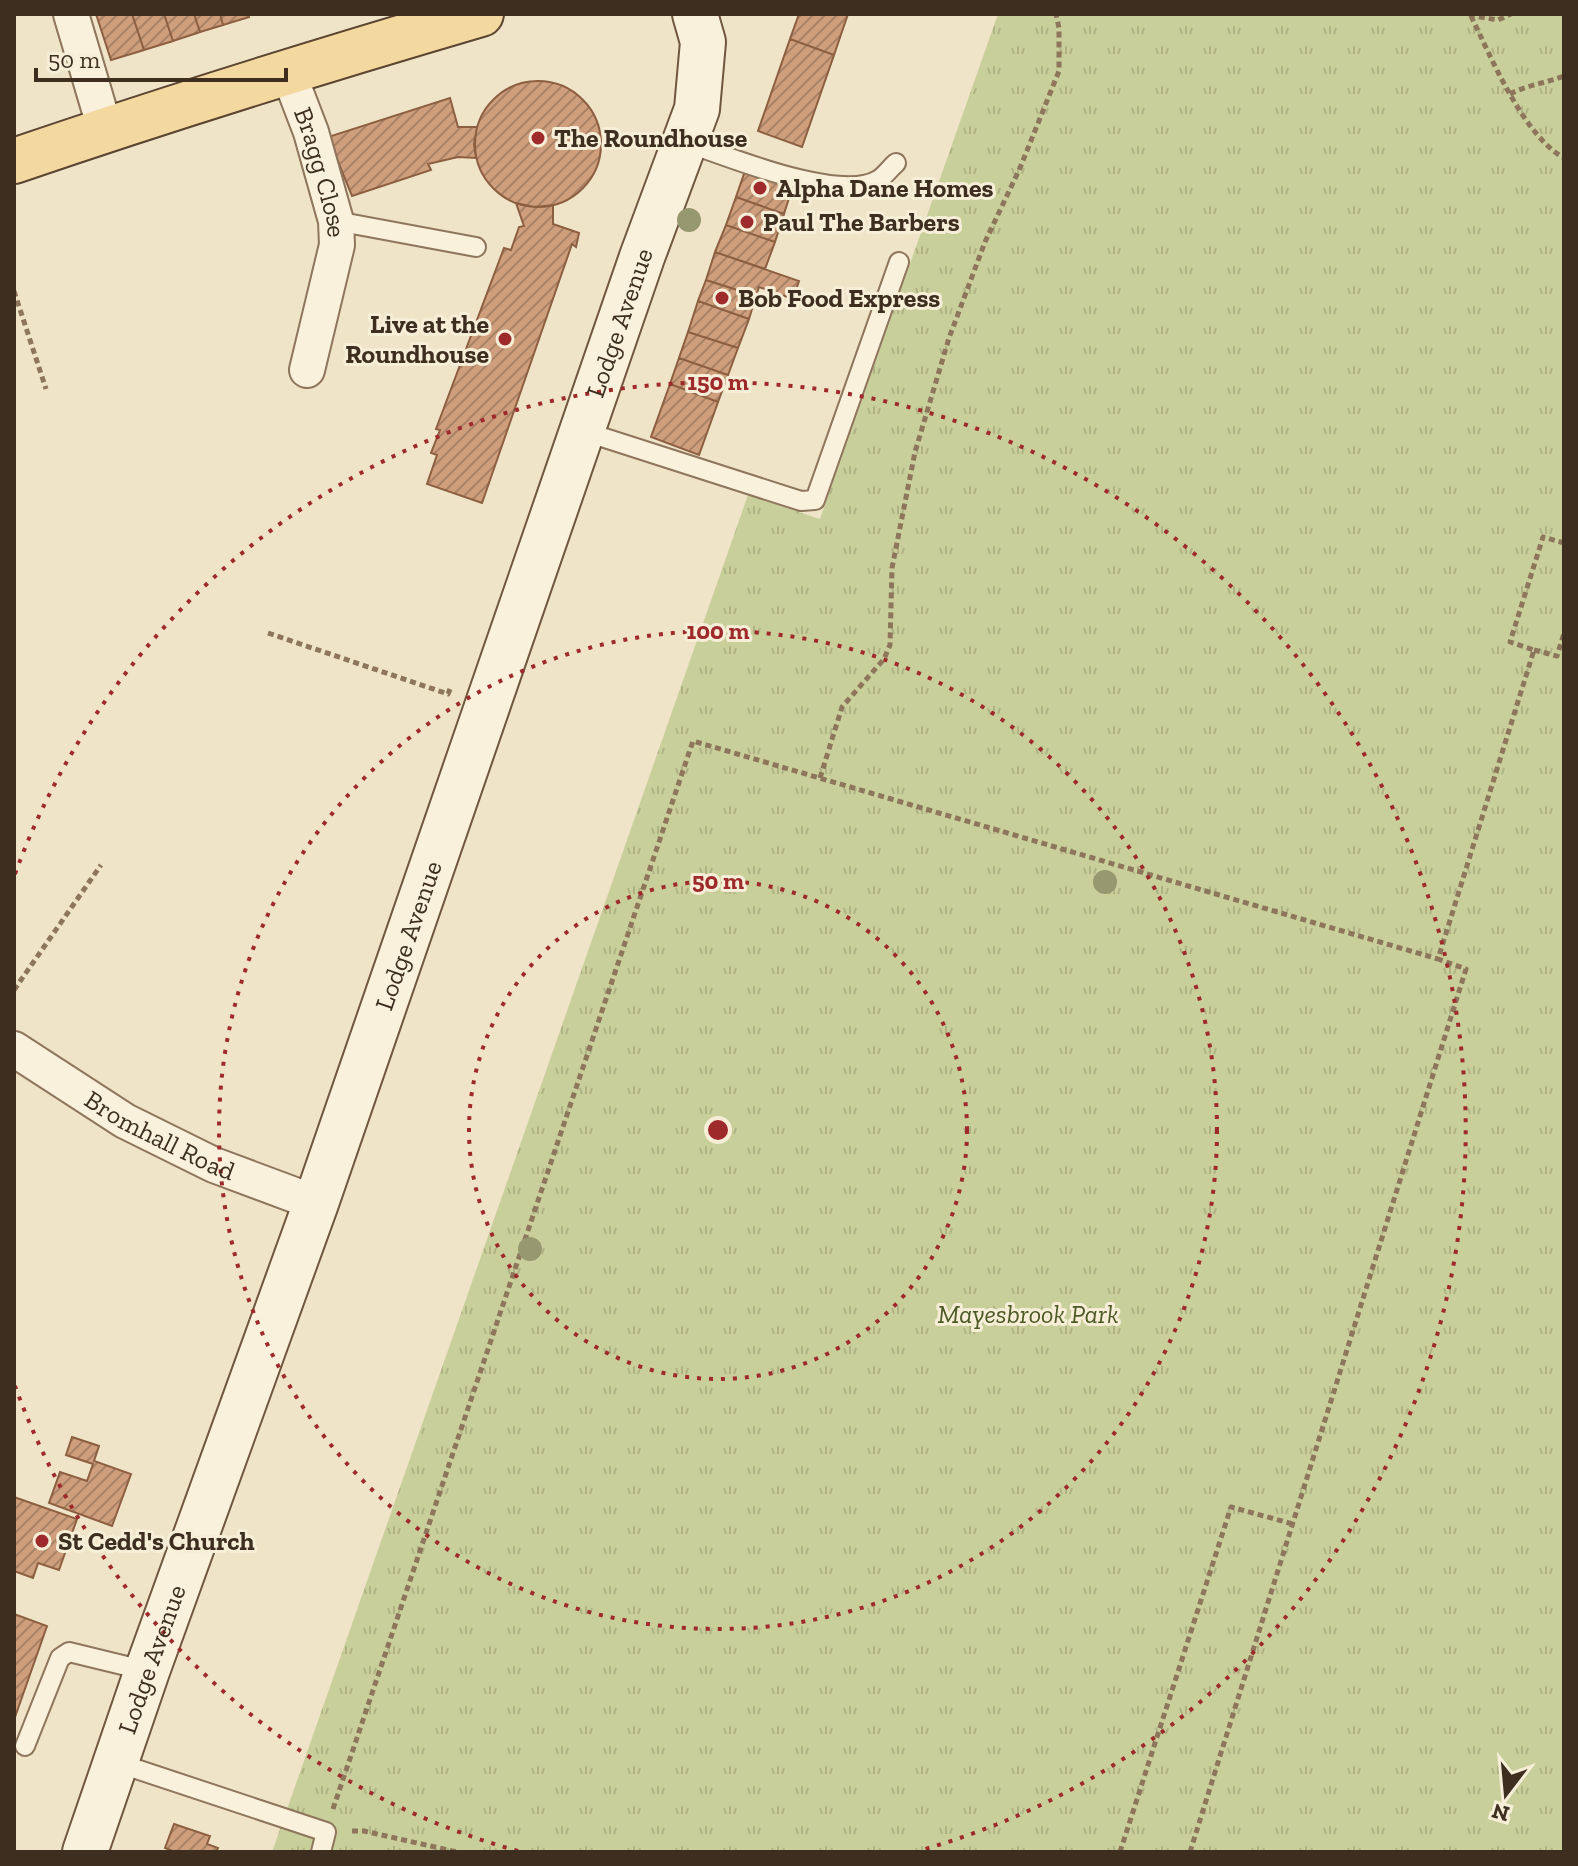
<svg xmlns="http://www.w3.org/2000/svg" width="1578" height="1866" font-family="'Zilla Slab',serif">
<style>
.park{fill:url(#park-tufts)}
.building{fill:url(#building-hatch);stroke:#8d5f41;stroke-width:2}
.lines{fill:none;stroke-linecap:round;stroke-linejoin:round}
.lane-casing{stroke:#8d765c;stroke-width:22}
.street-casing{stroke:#8d765c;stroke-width:38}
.secondary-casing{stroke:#6f573f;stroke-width:48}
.primary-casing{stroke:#5b4430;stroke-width:48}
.path{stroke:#8d765c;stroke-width:5;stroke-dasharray:6 4;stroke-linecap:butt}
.lane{stroke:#faf1dc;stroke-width:18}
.street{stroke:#faf1dc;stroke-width:34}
.secondary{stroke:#faf1dc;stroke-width:44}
.primary{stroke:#f3d9a0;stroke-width:44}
.tree{fill:#96986f}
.ring{fill:none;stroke:#9e2a2b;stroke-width:4;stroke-dasharray:4 8}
.poi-dot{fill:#9e2a2b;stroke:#f7eed8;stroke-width:3}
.labels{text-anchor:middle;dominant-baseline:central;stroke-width:6;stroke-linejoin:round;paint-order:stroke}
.poi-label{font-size:26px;font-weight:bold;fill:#3d2e20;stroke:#f7eed8;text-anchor:start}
.street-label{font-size:26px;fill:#3d2e20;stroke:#f7eed8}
.park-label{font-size:26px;font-style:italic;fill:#4d5a26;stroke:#f7eed8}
.centre{fill:#9e2a2b;stroke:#f7eed8;stroke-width:4}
.ring-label{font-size:24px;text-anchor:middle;font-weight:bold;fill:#9e2a2b;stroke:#f7eed8;stroke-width:6;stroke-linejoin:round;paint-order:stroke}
</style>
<defs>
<pattern id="park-tufts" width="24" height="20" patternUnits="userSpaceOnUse" patternTransform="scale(2)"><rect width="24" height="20" fill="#c9cf9b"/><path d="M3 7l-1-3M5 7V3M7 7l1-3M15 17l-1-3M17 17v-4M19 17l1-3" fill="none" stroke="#aeb285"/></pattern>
<pattern id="building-hatch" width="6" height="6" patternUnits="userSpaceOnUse" patternTransform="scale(2)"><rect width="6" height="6" fill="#cf9f7d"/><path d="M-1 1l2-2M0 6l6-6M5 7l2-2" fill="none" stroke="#a98266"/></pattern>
</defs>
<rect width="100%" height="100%" fill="#f0e4c8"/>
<path class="park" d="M998,14H1564V1852H272L748,495L820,519Z"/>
<path class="building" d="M96,14H132L144,50L111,60Z
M132,14H164L173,41L144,50Z
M164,14H194L200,32L173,41Z
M194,14H220L223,25L200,32Z
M220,14H248L249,17L223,25Z
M799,14H848L834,55L790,39Z
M790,39L834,55L802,147L758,131Z
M475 144a63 63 0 1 1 126 0a63 63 0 1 1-126 0Z
M450,98L458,127H477L474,144L476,158L458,157L428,164L431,170L352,196L328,137Z
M746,168L793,185L784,214L736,197Z
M736,197L784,214L775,242L726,225Z
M516,203L534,207L553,205V224L579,233L576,247L572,244L482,503L427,484L437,455L431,453L440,430L436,429L504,248L511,250L519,227L524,226Z
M726,225L775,242L765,269L715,252Z
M715,252L799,281L793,299L759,287L756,296L706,280Z
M706,280L756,296L749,319L698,301Z
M698,301L749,319L738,348L688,332Z
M688,332L738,348L728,375L679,358Z
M679,358L728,375L718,402L670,384Z
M670,384L718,402L699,455L651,437Z
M72,1437L99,1446L94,1461L131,1474L112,1526L49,1503L60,1472L87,1481L93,1464L66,1455Z
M14,1497L77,1519L59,1570L38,1563L33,1578L14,1571Z
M14,1614L47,1626L14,1720Z
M174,1824L210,1836L207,1844L218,1848L216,1852H175L165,1848Z"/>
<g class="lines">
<defs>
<path id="lane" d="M685,142C727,156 839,203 878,180C885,176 890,168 896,163
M336,221L476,247
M583,431L801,501L815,500L899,262
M25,1746L60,1658L69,1652L147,1671
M115,1762L326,1832L321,1852"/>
<g id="street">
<path d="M71,14L105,129"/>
<path id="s1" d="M288,72L311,132L336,221L337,245L307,370"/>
<path id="s2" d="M14,1049L125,1121L214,1165L316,1203"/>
</g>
<g id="secondary">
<path id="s3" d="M85,1852L147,1671L316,1203L642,257L697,109L703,42L695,14"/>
</g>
<path id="primary" d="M14,161C169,108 324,60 481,14"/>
</defs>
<use href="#lane" class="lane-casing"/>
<use href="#street" class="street-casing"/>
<use href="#secondary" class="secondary-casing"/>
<use href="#primary" class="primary-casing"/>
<path class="path" d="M1469,15L1498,20L1511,14
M1471,16C1491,57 1523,135 1564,158
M1510,94C1527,85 1546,83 1564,76
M14,291L46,389
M268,633L448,694L450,689
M1534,650L1557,656L1564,633
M820,778L842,707L884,659L890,645L892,568L915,452L949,338L985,242L1020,168L1059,71V28L1056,14
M14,990L101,865
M333,1809L693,741L1438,959
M352,1831H364L457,1852
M1120,1852L1231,1507L1293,1524
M1190,1852L1466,969L1438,959L1534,650L1510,642L1543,537L1564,543"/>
<use href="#lane" class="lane"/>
<use href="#street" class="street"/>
<use href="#secondary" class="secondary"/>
<use href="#primary" class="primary"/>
</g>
<g class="tree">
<circle cx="689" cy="220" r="12"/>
<circle cx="1105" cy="882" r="12"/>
<circle cx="530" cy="1249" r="12"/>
</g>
<g class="ring">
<circle cx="718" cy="1130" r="249"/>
<circle cx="718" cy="1130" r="499"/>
<path d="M518 1851A748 748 0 0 1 15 1386M15 874A748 748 0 1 1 918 1851"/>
</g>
<g class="poi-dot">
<circle cx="538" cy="138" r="8"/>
<circle cx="760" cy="188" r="8"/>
<circle cx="747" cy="222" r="8"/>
<circle cx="722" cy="298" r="8"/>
<circle cx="505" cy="339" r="8"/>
<circle cx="42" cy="1541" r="8"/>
</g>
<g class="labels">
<g class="poi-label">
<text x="554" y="138">The Roundhouse</text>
<text x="776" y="188">Alpha Dane Homes</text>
<text x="763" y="222">Paul The Barbers</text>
<text x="738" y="298">Bob Food Express</text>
<text x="489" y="324" text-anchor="end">Live at the<tspan x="489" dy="30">Roundhouse</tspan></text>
<text x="58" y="1541">St Cedd's Church</text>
</g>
<g class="street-label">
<text stroke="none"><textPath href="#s1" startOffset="106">Bragg Close</textPath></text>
<text stroke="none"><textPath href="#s3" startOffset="1620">Lodge Avenue</textPath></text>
<text stroke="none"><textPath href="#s3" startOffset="972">Lodge Avenue</textPath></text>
<text stroke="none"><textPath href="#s2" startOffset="170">Bromhall Road</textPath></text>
<text stroke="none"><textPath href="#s3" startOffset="204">Lodge Avenue</textPath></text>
</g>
<g class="park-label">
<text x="1028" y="1314">Mayesbrook Park</text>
</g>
</g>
<circle cx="718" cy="1130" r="12" class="centre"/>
<g class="ring-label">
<text x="718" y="390">150 m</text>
<text x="718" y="639">100 m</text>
<text x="718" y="889">50 m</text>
</g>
<rect width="1578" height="1866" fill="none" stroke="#3d2e20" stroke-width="32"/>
<g transform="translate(1506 1794) rotate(196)" stroke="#f7eed8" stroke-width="6" paint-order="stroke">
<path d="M0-6L14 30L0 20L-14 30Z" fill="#3d2e20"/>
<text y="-12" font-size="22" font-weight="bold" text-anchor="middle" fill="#3d2e20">N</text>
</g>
<path d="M36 68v12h250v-12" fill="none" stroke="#3d2e20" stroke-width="4"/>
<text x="48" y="68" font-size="24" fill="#3d2e20" stroke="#f7eed8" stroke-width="6" paint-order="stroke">50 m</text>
</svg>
